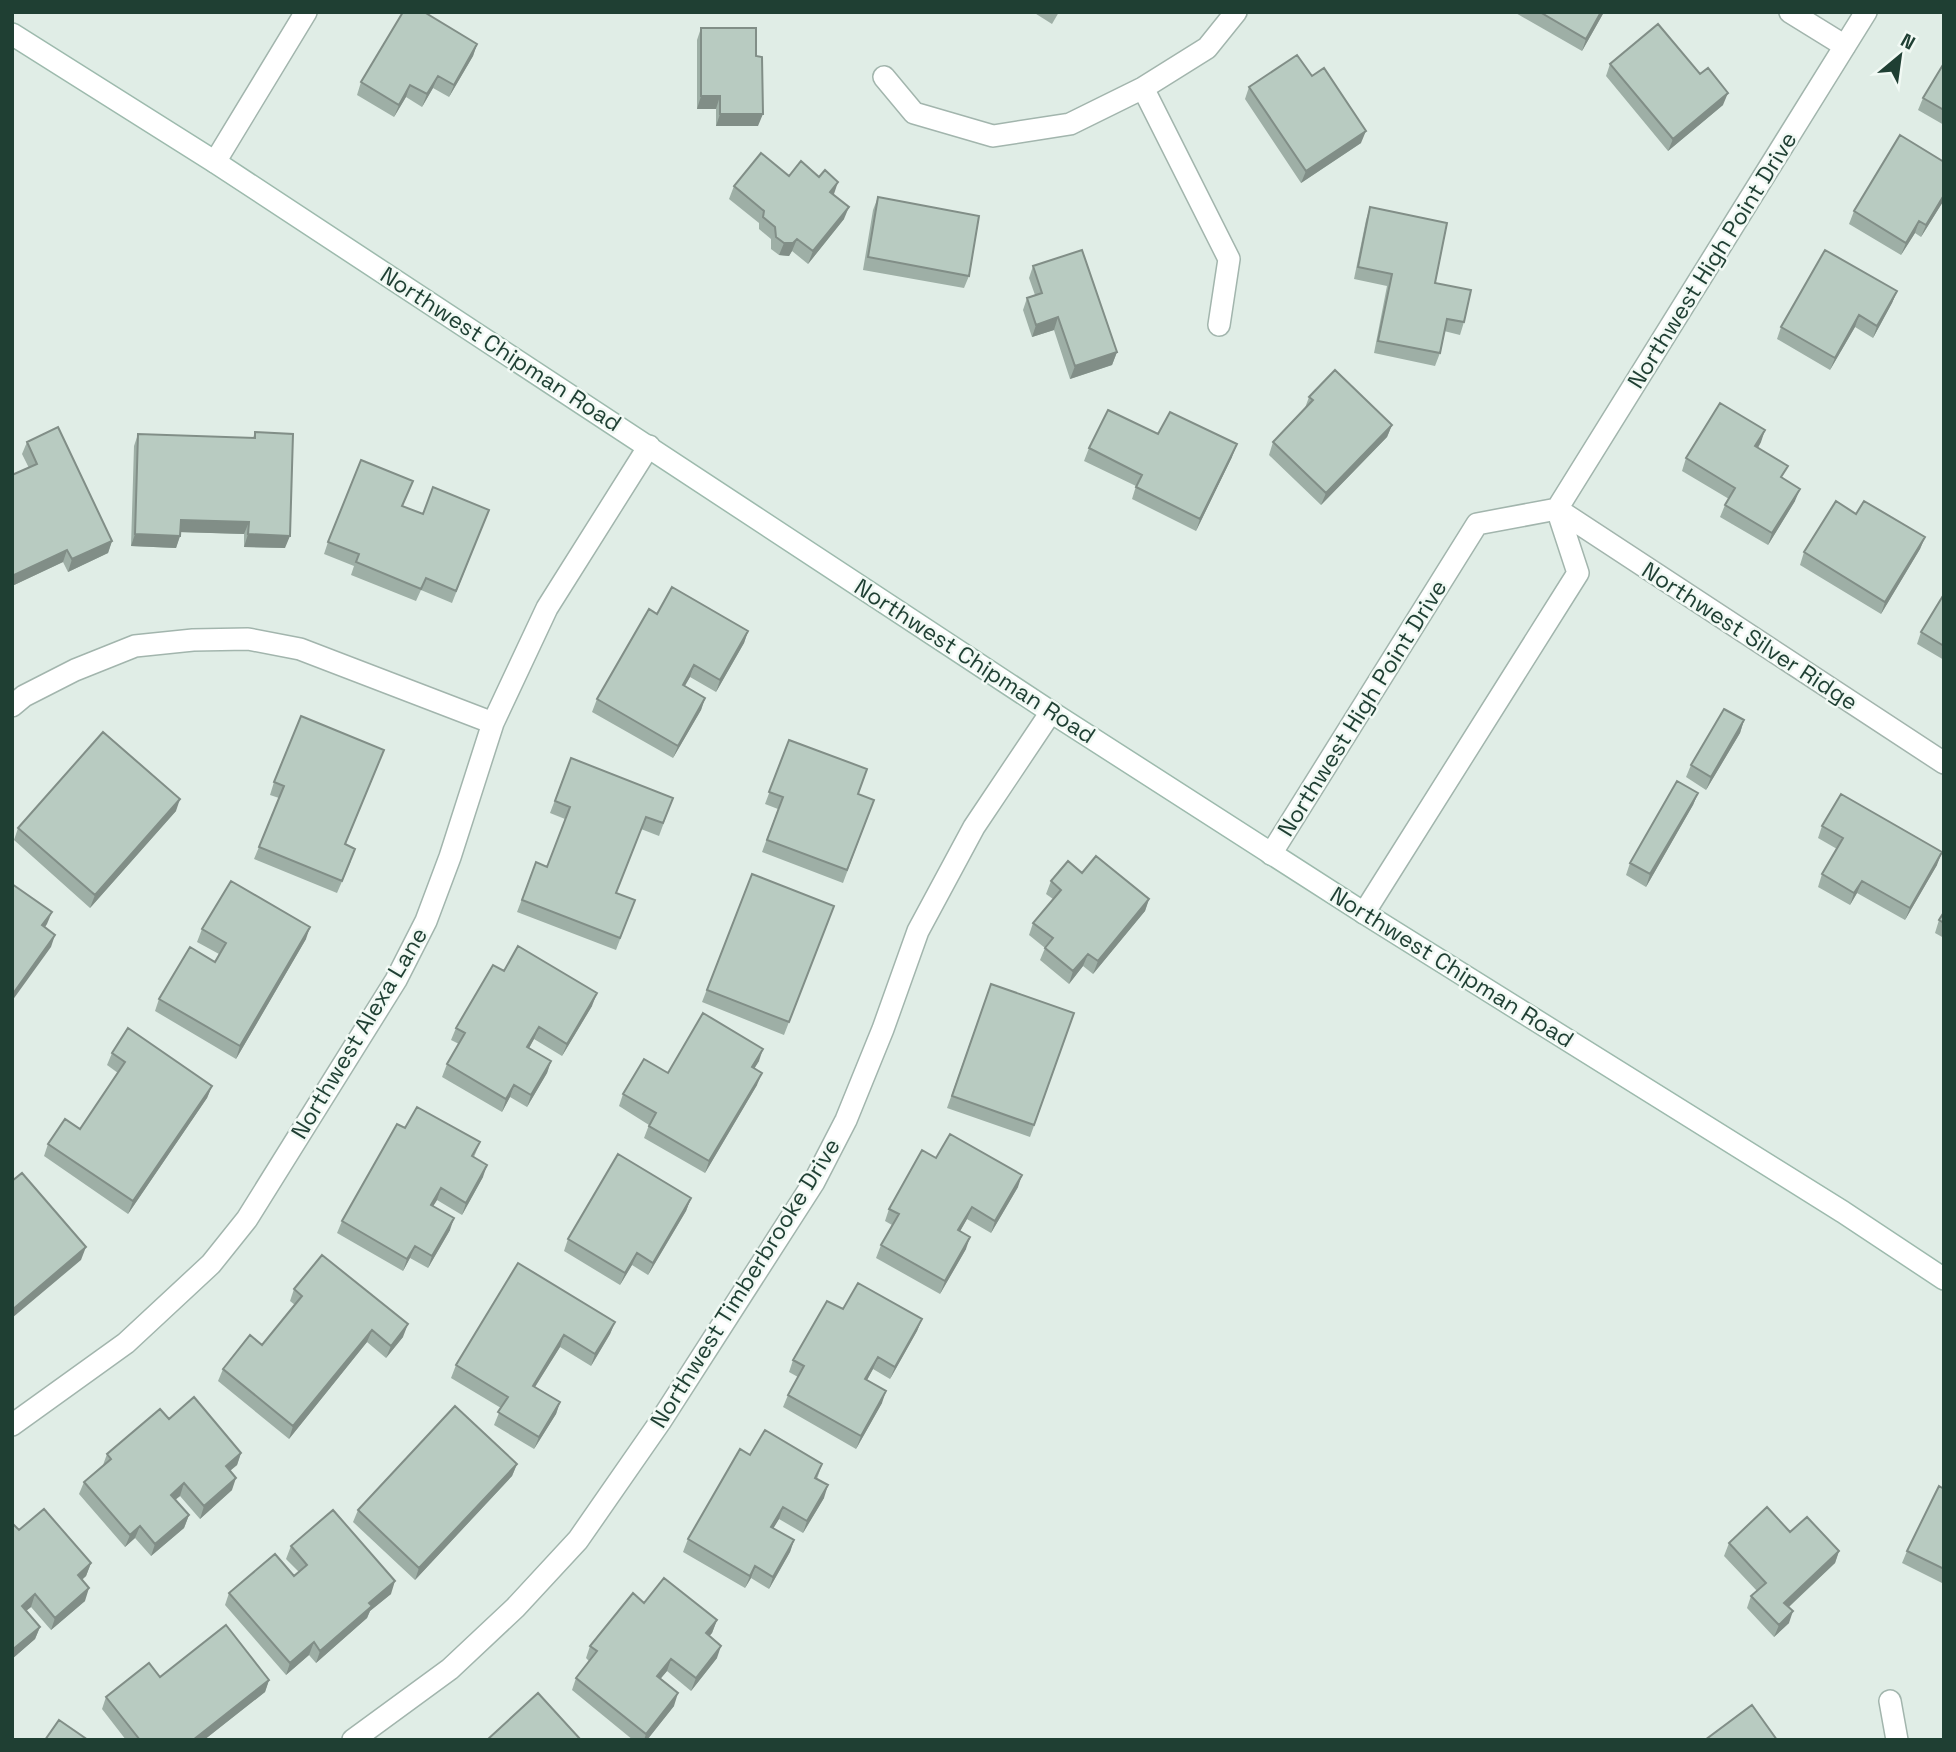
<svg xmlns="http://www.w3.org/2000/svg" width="1956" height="1752" font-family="'Space Grotesk',sans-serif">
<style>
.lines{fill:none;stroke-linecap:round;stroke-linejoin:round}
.minor-casing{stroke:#a2b5ad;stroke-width:24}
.secondary-casing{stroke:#9dbaad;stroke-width:24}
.minor{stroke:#fff;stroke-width:21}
.secondary{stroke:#fff;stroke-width:21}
.wall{fill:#9eafa6}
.shaded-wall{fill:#818e87}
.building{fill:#b8cbc1;stroke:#818e87;stroke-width:2}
.labels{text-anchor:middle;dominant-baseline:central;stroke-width:5;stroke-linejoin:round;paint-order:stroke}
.street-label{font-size:23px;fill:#1f3f33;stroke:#f1f9f4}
</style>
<rect width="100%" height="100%" fill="#e0ede6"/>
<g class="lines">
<defs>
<path id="minor" d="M1790,12L1845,46
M884,77L914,113L993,136L1070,124L1143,88L1207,48L1236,12
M1143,88L1229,259L1219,325
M215,162L306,12
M1557,509L1944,763
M12,706L24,696L75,670L135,646L193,640L248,639L300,649L493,723
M1271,854L1477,524L1557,509L1866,12
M1364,913L1578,573L1557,509
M12,1425L126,1343L211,1264L247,1219L396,980L426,921L450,857L493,723L547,608L649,446
M1890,1701L1897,1740
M353,1740L450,1669L515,1608L578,1540L660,1422L814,1182L846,1120L883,1029L918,931L974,827L1051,712"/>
<path id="secondary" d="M12,34L215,162L1051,712L1364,913L1843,1212L1944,1279"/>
</defs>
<use href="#minor" class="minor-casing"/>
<use href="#secondary" class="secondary-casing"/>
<use href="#minor" class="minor"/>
<use href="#secondary" class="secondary"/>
</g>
<path class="wall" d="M1033,12H1059L1052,24Z
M1514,12H1604L1582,51Z
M701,28L756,56L758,126H716V109H697V40Z
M477,44L473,56L449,97L433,88L422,107L406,97L394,117L357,95L361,82Z
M1944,63V125L1918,110L1923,98Z
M1610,64L1700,74L1723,105L1668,151L1606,76Z
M1312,76L1361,143L1301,183L1245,99L1249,87Z
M789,176L833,195L844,219L808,264L792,251L789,256L779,255L771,249V239L759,229V223L729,199L734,186Z
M878,197L969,276L964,288L863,270L873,210Z
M1944,200L1921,237L1915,233L1901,255L1849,224L1854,211Z
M1370,207L1435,283L1464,322L1460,335L1444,331L1440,353L1435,366L1374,353L1387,286L1354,279L1366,220Z
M1033,266L1117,352L1112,365L1070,379L1054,330L1032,337L1023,310L1027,298L1035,295L1029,278Z
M1897,291L1892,303L1873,338L1855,327L1830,370L1777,339L1781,327Z
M1309,397L1392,425L1387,437L1321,505L1269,455L1273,442L1305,408Z
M255,432L285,548L244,547V534L181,532L180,536L176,548L131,546L134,446L138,434L253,438Z
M1158,434L1232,457L1196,531L1132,499L1136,486L1084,461L1089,448Z
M27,442L112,541L108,553L68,572L63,562L12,586V475L29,468L22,454Z
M1761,442L1758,448L1783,478L1795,501L1768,545L1720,517L1725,505L1729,499L1682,471L1686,458Z
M403,507L423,514L484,522L452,603L421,590L416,601L351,575L354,566L324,554L328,542Z
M1856,514L1925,537L1920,549L1881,614L1800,565L1804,552Z
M1944,594V660L1917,644L1921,632Z
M657,614L748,631L744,643L716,692L690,677L685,686L705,698L701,710L673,758L592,712L597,699Z
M1744,720L1740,733L1706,790L1686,777L1691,765Z
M789,740L858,794L874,800L843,883L762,852L778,809L765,804Z
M571,758L673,798L659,836L641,829L616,893L635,900L616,950L517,912L536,862L547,867L565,819L550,813Z
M379,763L345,845L351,861L337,893L254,859L279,798L270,795L274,782Z
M1698,793L1693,805L1646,887L1626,875L1630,863Z
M176,811L90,908L14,840L18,828Z
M1822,826L1937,865L1905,920L1857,893L1850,905L1818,887L1822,874L1837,849L1818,838Z
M1082,873L1149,899L1145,911L1093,974L1083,966L1069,984L1040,960L1045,948L1029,935L1033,923L1053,899L1046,894L1051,881Z
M752,874L834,906L784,1035L702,1002Z
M1944,912V938L1935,933L1939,920Z
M202,929L306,939L236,1059L155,1011L159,999L215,962L219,954L197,942Z
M504,971L592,1006L562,1056L534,1039L529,1048L551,1061L547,1073L527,1107L510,1097L502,1112L442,1077L447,1064L459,1044L451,1040L456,1028Z
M991,984L1074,1013L1030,1137L947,1108Z
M112,1053L212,1086L207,1098L128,1214L44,1156L48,1144L80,1129L118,1073L107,1065Z
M759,1061L754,1068L757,1085L705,1173L644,1138L649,1125L619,1106L623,1094L668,1073Z
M405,1128L480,1142L474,1157L483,1177L462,1215L437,1200L433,1206L450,1230L428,1268L410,1258L403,1271L337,1233L342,1221Z
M936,1158L1018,1187L991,1233L967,1219L960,1231L966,1249L940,1294L876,1258L881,1245L892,1225L885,1221L889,1209Z
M691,1198L686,1211L648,1275L632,1265L620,1285L564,1251L568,1239Z
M518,1263L615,1322L610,1334L591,1366L560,1347L535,1387L560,1402L556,1414L534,1449L494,1425L501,1408L451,1378L456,1365Z
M294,1289L403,1337L386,1358L367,1342L289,1439L218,1381L223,1369L262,1345L295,1305L290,1301Z
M843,1309L922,1319L917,1331L890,1379L873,1369L867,1380L882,1403L856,1449L783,1407L788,1395L798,1377L789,1372L793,1360Z
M169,1419L241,1453L237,1465L230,1471L232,1490L200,1519L180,1496L175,1500L189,1515L184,1528L151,1556L135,1538L125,1547L79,1494L84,1482L103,1465L107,1454Z
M750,1455L822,1464L817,1479L824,1498L803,1533L779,1519L773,1528L794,1540L790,1552L769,1589L751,1578L745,1588L683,1552L688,1539Z
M517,1464L512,1476L415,1580L353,1522L358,1510Z
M1944,1489V1584L1902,1563L1907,1551Z
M19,1530L91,1563L86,1576L82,1580L85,1601L51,1630L31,1607L26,1611L40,1627L35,1639L12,1659Z
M1790,1532L1839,1551L1835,1563L1789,1607V1623L1774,1637L1747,1608L1751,1596L1757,1591L1724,1556L1729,1543Z
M291,1546L391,1594L370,1611L367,1618L316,1663L309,1655L286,1675L225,1605L229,1593L294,1576L299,1572L286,1559Z
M644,1603L717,1620L712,1633L709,1636L717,1658L691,1691L667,1671L660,1679L674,1706L647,1740H633L572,1690L576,1678L589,1661L586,1658L590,1646Z
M160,1677L269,1680L265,1692L204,1740H126L102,1709L106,1697Z"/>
<path class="shaded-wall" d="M1601,12H1604L1582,51L1586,39Z
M477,44L473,56L449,97L454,85Z
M438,76L433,88L422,107L427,94Z
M410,85L406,97L394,117L399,105Z
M1728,93L1723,105L1668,151L1673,139Z
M701,96H720L716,109H697Z
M720,114H763L758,126H716Z
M1366,131L1361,143L1301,183L1306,171Z
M838,182L834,194L826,204L830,192Z
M1944,195V200L1921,237L1926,225Z
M849,207L844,219L808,264L813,251Z
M1919,221L1915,233L1901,255L1906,243Z
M797,239L792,251L789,256L779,255L784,243Z
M1897,291L1892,303L1873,338L1877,326Z
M1859,315L1855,327L1830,370L1835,358Z
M1058,317L1054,330L1032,337L1036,325Z
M1117,352L1112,365L1070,379L1075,366Z
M1392,425L1387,437L1321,505L1326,493Z
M1765,430L1761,442L1751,459L1755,446Z
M1237,444L1232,457L1196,531L1200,519Z
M1800,489L1795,501L1768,545L1772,533Z
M181,520L249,522L244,534L177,532Z
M135,534L180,536L176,548L131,546Z
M248,534L290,536L285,548L244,547Z
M1925,537L1920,549L1881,614L1885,602Z
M112,541L108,553L68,572L72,559Z
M67,550L63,562L12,586V576Z
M748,631L744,643L716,692L720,680Z
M694,665L690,677L678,697L683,685Z
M705,698L701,710L673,758L678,746Z
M1744,720L1740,733L1706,790L1711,777Z
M1698,793L1693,805L1646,887L1650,874Z
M180,799L176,811L90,908L95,895Z
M1942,852L1937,865L1905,920L1910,908Z
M1862,881L1857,893L1850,905L1854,893Z
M1149,899L1145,911L1093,974L1098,961Z
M52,912L47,924L38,938L42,925Z
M310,927L306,939L236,1059L240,1046Z
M55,935L51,947L12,1001V995Z
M1088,954L1083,966L1069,984L1073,971Z
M597,993L592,1006L562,1056L567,1044Z
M539,1027L534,1039L523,1059L527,1047Z
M763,1049L759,1061L748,1079L752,1067Z
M551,1061L547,1073L527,1107L531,1095Z
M762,1073L757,1085L705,1173L709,1161Z
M514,1085L510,1097L502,1112L506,1099Z
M212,1086L207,1098L128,1214L133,1201Z
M487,1165L483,1177L462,1215L466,1203Z
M1022,1175L1018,1187L991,1233L995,1221Z
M441,1188L437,1200L426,1218L431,1205Z
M691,1198L686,1211L648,1275L653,1263Z
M972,1207L967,1219L954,1242L958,1230Z
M454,1218L450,1230L428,1268L432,1256Z
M970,1237L966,1249L940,1294L945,1281Z
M415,1246L410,1258L403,1271L407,1259Z
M86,1247L81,1260L12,1318V1310Z
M637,1253L632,1265L620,1285L625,1273Z
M922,1319L917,1331L890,1379L895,1367Z
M615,1322L610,1334L591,1366L595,1354Z
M408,1324L403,1337L386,1358L391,1346Z
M372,1330L367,1342L289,1439L293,1426Z
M564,1335L560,1347L528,1398L533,1386Z
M878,1357L873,1369L861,1391L865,1379Z
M886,1391L882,1403L856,1449L861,1436Z
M560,1402L556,1414L534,1449L539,1437Z
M241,1453L237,1465L221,1478L226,1466Z
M517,1464L512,1476L415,1580L419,1568Z
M236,1478L232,1490L200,1519L204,1506Z
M184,1483L180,1496L166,1507L171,1495Z
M828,1485L824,1498L803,1533L807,1521Z
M783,1507L779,1519L767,1539L771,1527Z
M189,1515L184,1528L151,1556L155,1544Z
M140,1526L135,1538L125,1547L130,1535Z
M794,1540L790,1552L769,1589L773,1577Z
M1839,1551L1835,1563L1780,1615L1784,1603Z
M91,1563L86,1576L73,1587L78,1575Z
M755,1566L751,1578L745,1588L750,1576Z
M395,1581L391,1594L370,1611L367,1618L316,1663L320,1651L369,1603Z
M89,1588L85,1601L51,1630L55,1618Z
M35,1594L31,1607L17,1618L22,1606Z
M1793,1611L1789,1623L1774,1637L1779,1625Z
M717,1620L712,1633L701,1646L706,1633Z
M40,1627L35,1639L12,1659V1650Z
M314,1642L309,1655L286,1675L290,1663Z
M721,1646L717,1658L691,1691L696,1678Z
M671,1659L667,1671L652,1689L657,1676Z
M269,1680L265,1692L204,1740H193Z
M678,1693L674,1706L647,1740H644L646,1734Z"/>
<path class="building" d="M403,12H424L477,44L454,85L438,76L427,94L410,85L399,105L361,82Z
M1540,12H1601L1586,39Z
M1658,24L1700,74L1708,68L1728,93L1673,139L1610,64Z
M701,28H756V56L762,57L763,114H720V96H701Z
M1297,55L1312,76L1324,68L1366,131L1306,171L1249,87Z
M1944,63V110L1923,98Z
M1900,135L1944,162V195L1926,225L1919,221L1906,243L1854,211Z
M761,153L789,176L801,161L819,177L825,170L838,182L830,192L849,207L813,251L797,239L793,243H784L776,237L775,227L763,217L764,211L734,186Z
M878,197L979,216L969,276L868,257Z
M1370,207L1447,223L1435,283L1471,290L1464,322L1447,319L1440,353L1378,341L1392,274L1358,267Z
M1082,250L1117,352L1075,366L1058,317L1036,325L1027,298L1042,293L1033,266Z
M1825,250L1897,291L1877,326L1859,315L1835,358L1781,327Z
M1335,370L1392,425L1326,493L1273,442L1313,400L1309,397Z
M1720,403L1765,430L1755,446L1788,466L1781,477L1800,489L1772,533L1725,505L1735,488L1686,458Z
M1108,410L1158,434L1170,412L1237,444L1200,519L1136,487L1142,475L1089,448Z
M58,427L112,541L72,559L67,550L12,576V475L37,464L27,442Z
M255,432L293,434L290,536L248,534L249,522L181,520L180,536L135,534L138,434L255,438Z
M361,460L413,481L402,506L423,514L433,487L489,510L456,591L426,578L421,589L356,562L359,554L328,542Z
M1836,501L1856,514L1864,501L1925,537L1885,602L1804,552Z
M672,587L748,631L720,680L694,665L683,685L705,698L678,746L597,699L649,609L657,614Z
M1944,594V646L1921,632Z
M1724,709L1744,720L1711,777L1691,765Z
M301,716L384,750L345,844L355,849L342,881L259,847L284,786L274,782Z
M103,732L180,799L95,895L18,828Z
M789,740L867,769L858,794L874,800L847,870L767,840L783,797L769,792Z
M571,758L673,798L663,823L646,817L616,893L635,900L620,938L522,900L536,862L547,867L570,807L555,801Z
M1677,781L1698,793L1650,874L1630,863Z
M1841,794L1942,852L1910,908L1862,881L1854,893L1822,874L1843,838L1822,826Z
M1096,856L1149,899L1098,961L1088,954L1073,971L1045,948L1053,938L1033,923L1061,890L1051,881L1068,861L1082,873Z
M752,874L834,906L789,1022L707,990Z
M231,881L310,927L240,1046L159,999L190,947L215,962L226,943L202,929Z
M12,884L52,912L42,925L55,935L12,995Z
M1944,912V923L1939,920Z
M518,946L597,993L567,1044L539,1027L527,1047L551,1061L531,1095L514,1085L506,1099L447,1064L465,1033L456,1028L493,965L504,971Z
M991,984L1074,1013L1034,1125L952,1096Z
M703,1013L763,1049L752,1067L762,1073L709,1161L649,1126L656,1113L623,1094L644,1059L668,1073Z
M128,1028L212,1086L133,1201L48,1144L65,1119L80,1129L125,1062L112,1053Z
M417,1107L480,1142L472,1156L487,1165L466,1203L441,1188L431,1205L454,1218L432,1256L415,1246L407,1259L342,1221L397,1124L405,1128Z
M950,1134L1022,1175L995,1221L972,1207L958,1230L970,1237L945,1281L881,1245L899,1214L889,1209L922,1150L936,1158Z
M618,1154L691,1198L653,1263L637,1253L625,1273L568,1239Z
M22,1173L86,1247L12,1310V1181Z
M322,1255L408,1324L391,1346L372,1330L293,1426L223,1369L250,1335L262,1345L302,1296L294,1289Z
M518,1263L615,1322L595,1354L564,1335L533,1386L560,1402L539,1437L498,1412L508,1397L456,1365Z
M858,1283L922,1319L895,1367L878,1357L865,1379L886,1391L861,1436L788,1395L804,1366L793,1360L827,1301L843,1309Z
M194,1397L241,1453L226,1466L236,1478L204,1506L184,1483L171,1495L189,1515L155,1544L140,1526L130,1535L84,1482L111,1459L107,1454L160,1409L169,1419Z
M455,1406L517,1464L419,1568L358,1510Z
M765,1430L822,1464L815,1478L828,1485L807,1521L783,1507L771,1527L794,1540L773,1577L755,1566L750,1576L688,1539L740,1449L750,1455Z
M1939,1486L1944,1489V1569L1907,1551Z
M1767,1507L1790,1532L1807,1517L1839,1551L1784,1603L1793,1611L1779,1625L1751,1596L1766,1583L1729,1543Z
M44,1509L91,1563L78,1575L89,1588L55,1618L35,1594L22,1606L40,1627L12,1650V1523L19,1530Z
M333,1510L395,1581L369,1603L372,1606L320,1651L314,1642L290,1663L229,1593L275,1554L294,1576L307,1565L291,1546Z
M664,1578L717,1620L706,1633L721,1646L696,1678L671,1659L657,1676L678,1693L646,1734L576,1678L597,1651L590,1646L633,1593L644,1603Z
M226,1625L269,1680L193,1740H140L106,1697L149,1663L160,1677Z
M538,1693L581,1740H487Z
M1752,1705L1777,1740H1705Z
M59,1720L88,1740H45Z"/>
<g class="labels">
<g class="street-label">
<text transform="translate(1712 260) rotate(-58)">Northwest High Point Drive</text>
<text transform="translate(501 349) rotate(33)">Northwest Chipman Road</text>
<text transform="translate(1750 636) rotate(33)">Northwest Silver Ridge</text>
<text transform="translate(975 661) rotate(33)">Northwest Chipman Road</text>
<text transform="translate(1362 708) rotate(-58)">Northwest High Point Drive</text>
<text transform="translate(1452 967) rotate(32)">Northwest Chipman Road</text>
<text transform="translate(359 1033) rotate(-59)">Northwest Alexa Lane</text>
<text transform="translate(745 1283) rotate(-58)">Northwest Timberbrooke Drive</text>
</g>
</g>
<rect width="1956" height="1752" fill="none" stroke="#1f3f33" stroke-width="28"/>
<g transform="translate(1900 56) rotate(29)" stroke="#f1f9f4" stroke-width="5" paint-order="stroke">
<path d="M0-5L12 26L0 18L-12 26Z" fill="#1f3f33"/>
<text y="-10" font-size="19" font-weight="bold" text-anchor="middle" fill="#1f3f33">N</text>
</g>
</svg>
